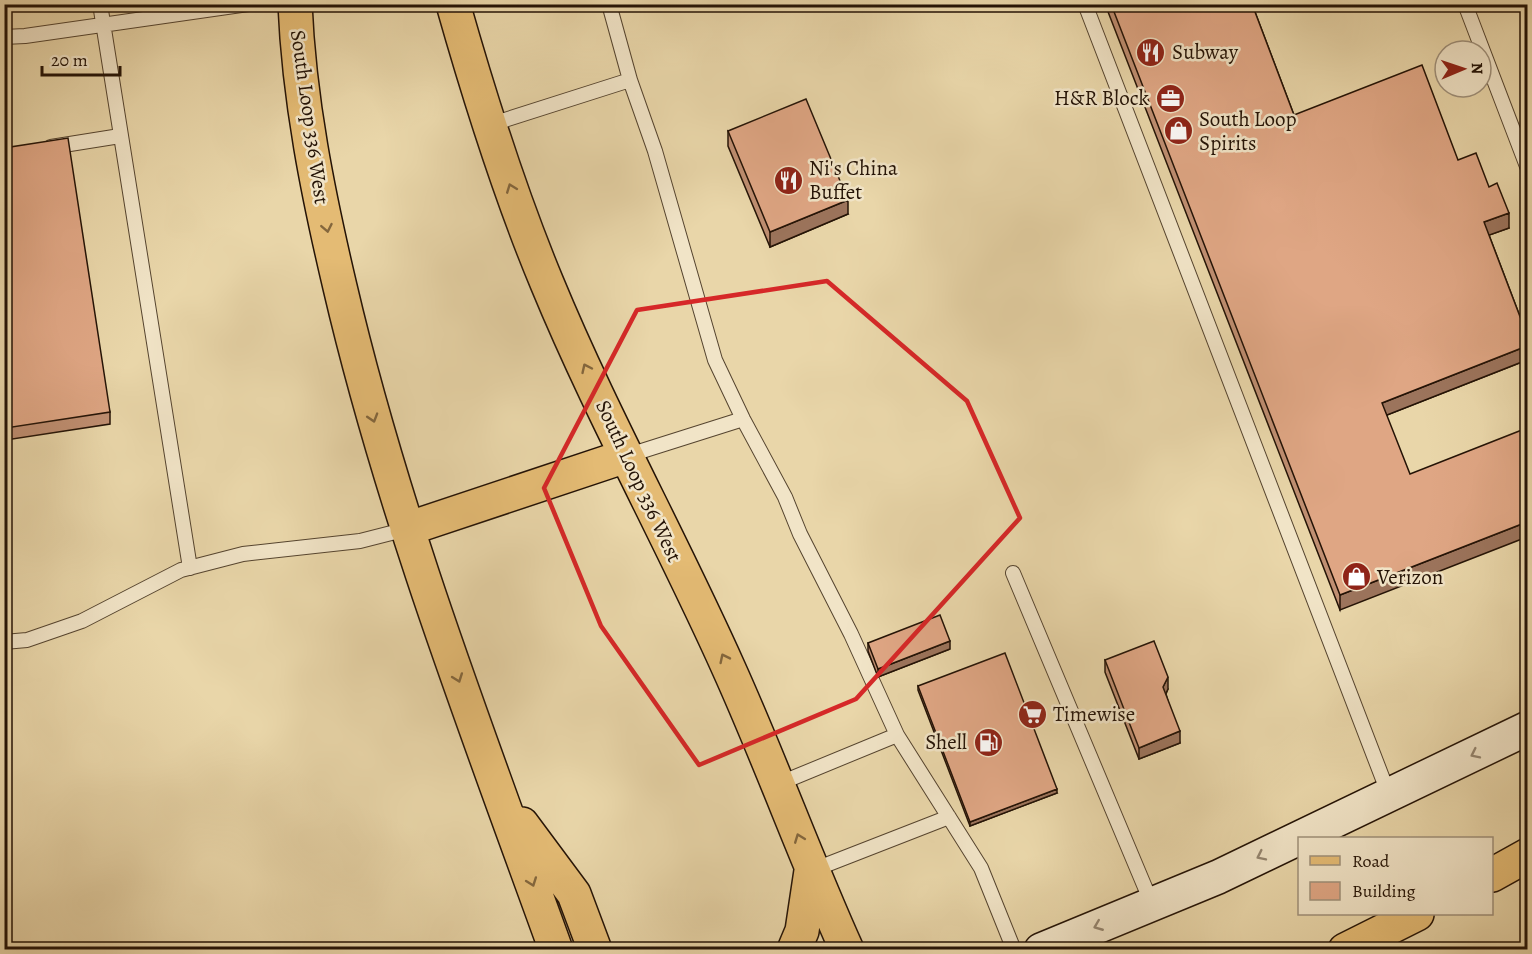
<svg xmlns="http://www.w3.org/2000/svg" width="1532" height="954" font-family="Alegreya,serif">
<style>
.lines{fill:none;stroke-linecap:round;stroke-linejoin:round}
.service-casing{stroke:#55442f;stroke-width:16}
.secondary-casing{stroke:#241306;stroke-width:36}
.primary-casing{stroke:#241306;stroke-width:36}
.motorway-casing{stroke:#241306;stroke-width:36}
.service{stroke:#f1e4c7;stroke-width:14}
.secondary{stroke:#f1e4c7;stroke-width:33}
.primary{stroke:#e4bb74;stroke-width:33}
.motorway{stroke:#e4bb74;stroke-width:33}
.wall{fill:#c08f72;stroke:#241306;stroke-width:1.5}
.shaded-wall{fill:#9c745c;stroke:#241306;stroke-width:1.5}
.building{fill:#dfa684;stroke:#241306;stroke-width:1.5}
.oneway{stroke:#84673d}
.oneway2{stroke:#958670}
.marked{fill:none;stroke:#d62828;stroke-width:4.5;stroke-linejoin:round}
.labels{text-anchor:middle;dominant-baseline:central;stroke-width:5;stroke-linejoin:round;paint-order:stroke}
.poi-label{font-size:21px;fill:#241306;stroke:#f1e4c7;text-anchor:start}
.street-label{font-size:21px;fill:#241306;stroke:#f1e4c7}
</style>
<rect width="100%" height="100%" fill="#e9d6a9"/>
<filter id="stains"><feTurbulence type="fractalNoise" baseFrequency=".00333" numOctaves="4"/><feColorMatrix values="0 0 0 0 .2 0 0 0 0 .09 0 0 0 0 .02 0 0 0 .5 -.17"/></filter>
<radialGradient id="worn" r=".72"><stop offset=".6" stop-color="#630" stop-opacity="0"/><stop offset="1" stop-color="#630" stop-opacity=".3"/></radialGradient>
<g class="lines">
<defs>
<path id="service" d="M100,4L190,568
M609,4L630,80L655,151L715,360L743,419L785,497L800,534L851,634L897,735L981,868L1014,950
M1085,4L1389,795
M1465,4L1528,169
M4,37L25,36L248,4
M489,125L630,80
M51,147L120,136
M626,456L743,419
M1013,573L1152,904
M4,642L27,640L82,621L181,570L243,554L360,541L407,529
M778,784L897,735
M813,870L949,817"/>
<path id="secondary" d="M1041,950L1218,877L1528,728"/>
<path id="primary" d="M295,4C299,100 318,194 340,287C393,514 477,731 556,950
M453,4C480,99 509,192 547,283C601,414 671,539 729,669C771,762 805,857 847,950
M407,529L626,456
M522,824L574,894L595,950
M794,950L802,931L811,871"/>
<path id="motorway" d="M1492,875L1528,855
M1345,950L1417,914"/>
</defs>
<use href="#service" class="service-casing"/>
<use href="#secondary" class="secondary-casing"/>
<use href="#primary" class="primary-casing"/>
<use href="#motorway" class="motorway-casing"/>
<use href="#service" class="service"/>
<use href="#secondary" class="secondary"/>
<use href="#primary" class="primary"/>
<use href="#motorway" class="motorway"/>
</g>
<path class="wall" d="M1105,4H1252L1294,115L1458,160L1489,187L1509,228L1489,235L1527,335V360L1387,415L1340,610Z
M1524,4H1527V14Z
M728,131L848,214L770,247L728,146Z
M4,148L110,412V424L6,440L4,432Z
M868,643L950,649L878,677L868,651Z
M1105,660L1168,689L1166,694L1180,743L1139,759L1105,672Z
M918,686L1057,793L970,826L918,690Z"/>
<path class="shaded-wall" d="M848,200V214L770,247V232Z
M1509,213V228L1484,237V222Z
M1527,346V360L1382,417V403Z
M1527,522V537L1340,610V595Z
M950,641V649L878,677V669Z
M1168,677V689L1163,699V687Z
M1180,731V743L1139,759V748Z
M1057,789V793L970,826V822Z"/>
<path class="building" d="M1111,4H1252L1294,115L1422,65L1458,160L1476,153L1489,187L1497,183L1509,213L1484,222L1527,335V346L1382,403L1410,474L1527,428V522L1340,595Z
M806,99L848,200L770,232L728,131Z
M68,138L110,412L6,428L4,420V148Z
M940,615L950,641L878,669L868,643Z
M1154,641L1168,677L1163,687L1180,731L1139,748L1105,660Z
M1005,653L1057,789L970,822L918,686Z"/>
<defs><path id="oneway-chevron" d="M-2-3.5L2.5 0L-2 3.5" fill="none" stroke-width="1.6" stroke-linecap="round" stroke-linejoin="round" transform="scale(1.5)"/></defs>
<g class="oneway">
<use href="#oneway-chevron" transform="translate(511 188) rotate(-111)"/>
<use href="#oneway-chevron" transform="translate(327 228) rotate(79)"/>
<use href="#oneway-chevron" transform="translate(586 368) rotate(-115)"/>
<use href="#oneway-chevron" transform="translate(373 418) rotate(73)"/>
<use href="#oneway-chevron" transform="translate(724 658) rotate(-116)"/>
<use href="#oneway-chevron" transform="translate(458 678) rotate(70)"/>
<use href="#oneway-chevron" transform="translate(799 838) rotate(-111)"/>
<use href="#oneway-chevron" transform="translate(532 882) rotate(70)"/>
</g>
<g class="oneway2">
<use href="#oneway-chevron" transform="translate(1475 754) rotate(154)"/>
<use href="#oneway-chevron" transform="translate(1261 856) rotate(154)"/>
<use href="#oneway-chevron" transform="translate(1098 926) rotate(158)"/>
</g>
<path class="marked" d="M827,281L967,401L1020,518L856,699L699,765L601,626L544,488L637,310Z"/>
<defs>
<symbol id="restaurant-disc" viewBox="-11 -11 22 22"><circle r="9.5" fill="#8f2418" stroke="#f1e4c7"/><path d="M-5-6h1v4h1v-4h1v4h1v-4h1v5L-1.5 .5V6h-2V.5L-5-1ZM5-6V6H3V1.5H1.5Q1.5-4 5-6Z" fill="#fff"/></symbol>
<symbol id="office-disc" viewBox="-11 -11 22 22"><circle r="9.5" fill="#8f2418" stroke="#f1e4c7"/><path d="M-6-3h4V-5.5h4V-3h4V5H-6ZM-1-4.5V-3h2v-1.5ZM-6 0V1H6V0Z" fill="#fff"/></symbol>
<symbol id="shop-disc" viewBox="-11 -11 22 22"><circle r="9.5" fill="#8f2418" stroke="#f1e4c7"/><path d="M-5-2.5h2.3a2.7 3.5 0 0 1 5.4 0H5L5.5 6h-11ZM-1.5-2.5h3a1.5 2.3 0 0 0-3 0Z" fill="#fff"/></symbol>
<symbol id="supermarket-disc" viewBox="-11 -11 22 22"><circle r="9.5" fill="#8f2418" stroke="#f1e4c7"/><path d="M-6-5.5h2.5l.6 2H6L4.5 2H-2.5L-4.4-4H-6ZM-1.5 3.2a1.3 1.3 0 1 0 .1 0ZM3 3.2a1.3 1.3 0 1 0 .1 0Z" fill="#fff"/></symbol>
<symbol id="fuel-disc" viewBox="-11 -11 22 22"><circle r="9.5" fill="#8f2418" stroke="#f1e4c7"/><path d="M-5.5-6h7V0h2V4h1.3V-2.5L3-4.5l.8-.8L6-3V5H2.5V1h-1V6h-7ZM-4.2-4.7v3.2H.2V-4.7Z" fill="#fff"/></symbol>
</defs>
<g fill-rule="evenodd">
<use href="#restaurant-disc" x="1134" y="36" width="33" height="33"/>
<use href="#office-disc" x="1154" y="82" width="33" height="33"/>
<use href="#shop-disc" x="1162" y="114" width="33" height="33"/>
<use href="#restaurant-disc" x="772" y="164" width="33" height="33"/>
<use href="#shop-disc" x="1340" y="560" width="33" height="33"/>
<use href="#supermarket-disc" x="1016" y="698" width="33" height="33"/>
<use href="#fuel-disc" x="972" y="726" width="33" height="33"/>
</g>
<g class="labels">
<g class="poi-label">
<text x="1172" y="52">Subway</text>
<text x="1149" y="98" text-anchor="end">H&amp;R Block</text>
<text x="1199" y="119">South Loop<tspan x="1199" dy="24">Spirits</tspan></text>
<text x="809" y="168">Ni's China<tspan x="809" dy="24">Buffet</tspan></text>
<text x="1377" y="577">Verizon</text>
<text x="1053" y="714">Timewise</text>
<text x="967" y="742" text-anchor="end">Shell</text>
</g>
<g class="street-label">
<text transform="translate(310 117) rotate(82)">South Loop 336 West</text>
<text transform="translate(639 481) rotate(65)">South Loop 336 West</text>
</g>
</g>
<rect width="1532" height="954" fill="none" stroke="#e9d6a9" stroke-width="24"/>
<rect x="6" y="6" width="1520" height="942" fill="none" stroke="#241306" stroke-width="3"/>
<rect x="12" y="12" width="1508" height="930" fill="none" stroke="#241306" stroke-width="1.5"/>
<rect x="1298" y="837" width="195" height="78" fill="#f1e4c7" stroke="#9f907a" stroke-width="1.5"/>
<rect x="1310" y="856" width="30" height="9" fill="#e4bb74" stroke="#9f907a" stroke-width="1.5"/>
<text x="1352" y="867" font-size="18" fill="#241306">Road</text>
<rect x="1310" y="882" width="30" height="18" fill="#dfa684" stroke="#9f907a" stroke-width="1.5"/>
<text x="1352" y="897" font-size="18" fill="#241306">Building</text>
<g transform="translate(1463 69) rotate(88)"><circle r="28" fill="#f1e4c7" stroke="#9f907a" stroke-width="1.5"/>
<path d="M0-4.5L10 22L0 15L-10 22Z" fill="#8f2418"/>
<text y="-9" font-size="16" font-weight="bold" text-anchor="middle" fill="#241306">N</text>
</g>
<path d="M42 66v9h78v-9" fill="none" stroke="#241306" stroke-width="3"/>
<text x="51" y="66" font-size="18" fill="#241306" stroke="#f1e4c7" stroke-width="4.5" paint-order="stroke">20 m</text>
<rect width="100%" height="100%" filter="url(#stains)"/>
<rect width="100%" height="100%" fill="url(#worn)"/>
</svg>
